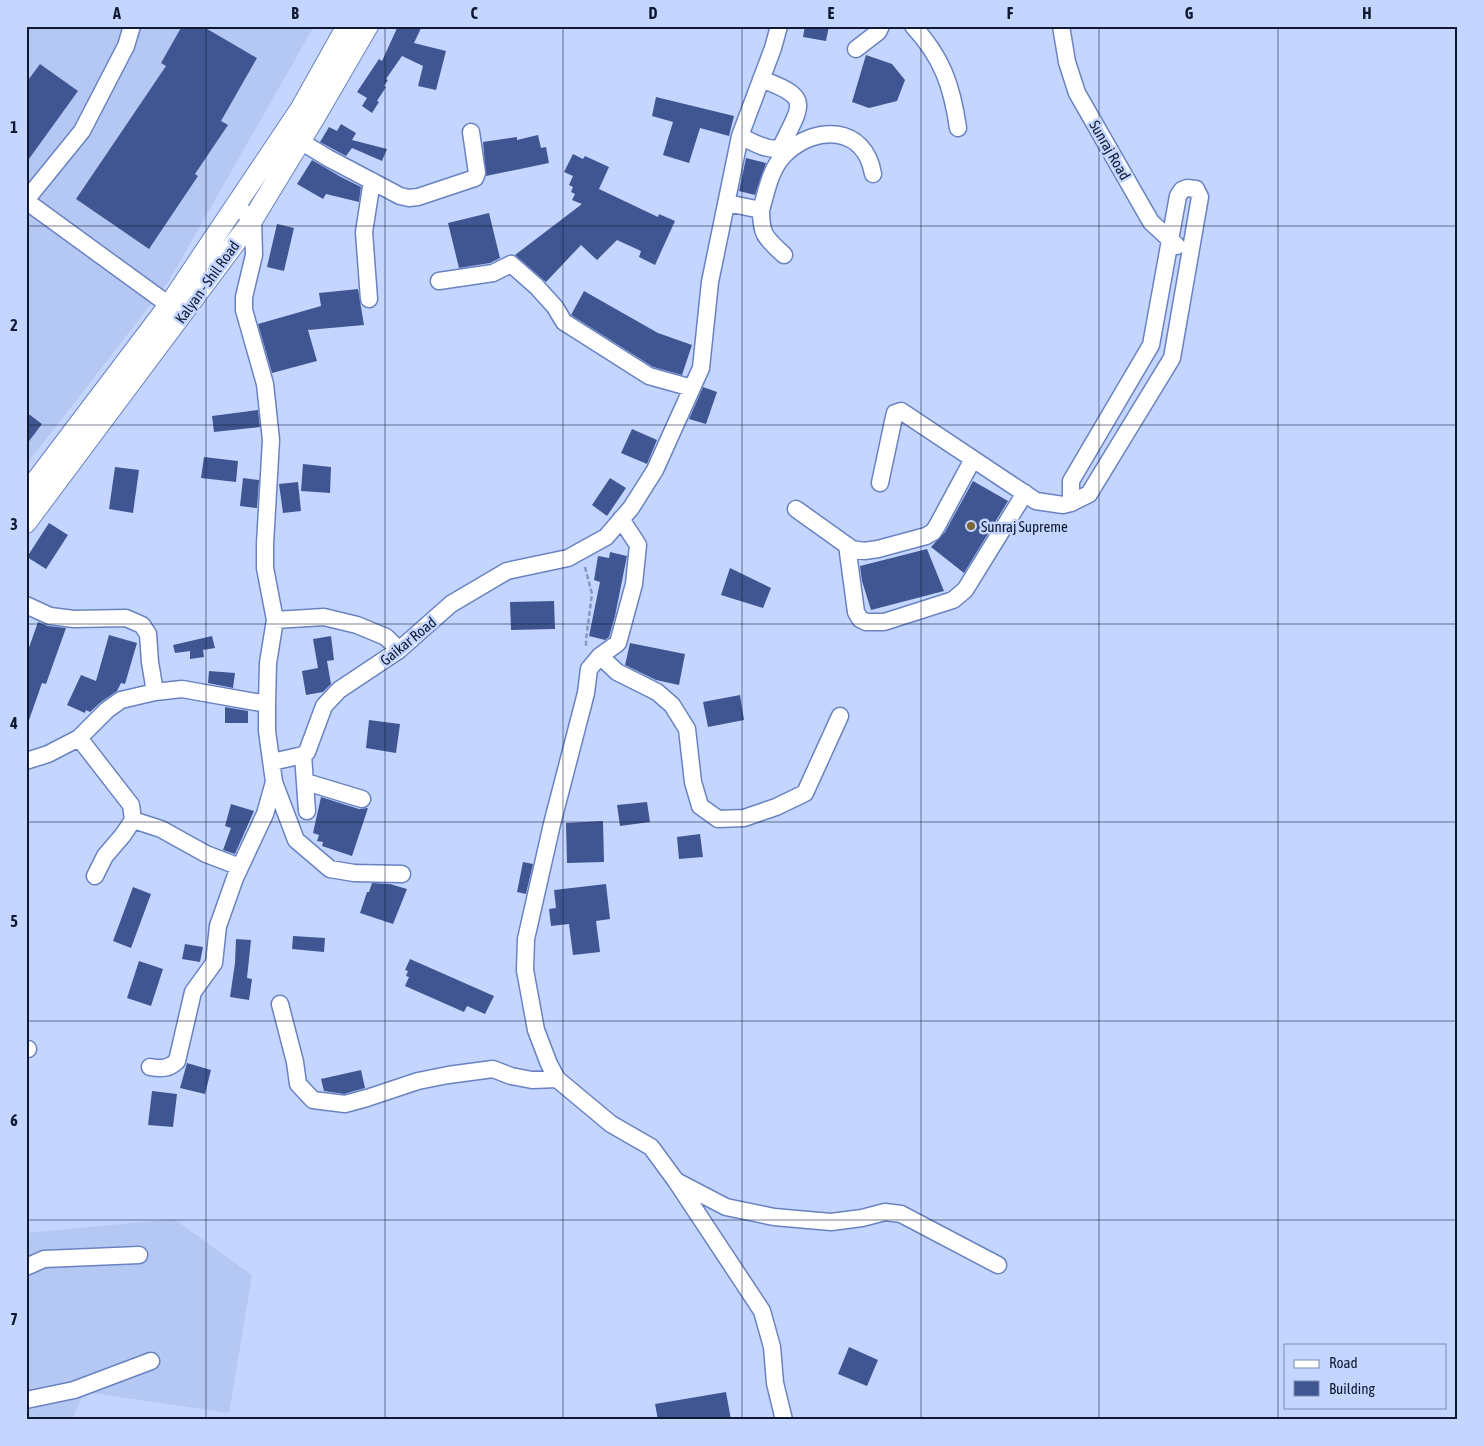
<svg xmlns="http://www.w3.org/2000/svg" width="1484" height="1446" font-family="'Asap Condensed',sans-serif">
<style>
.built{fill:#b5c8f4}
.building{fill:#405692}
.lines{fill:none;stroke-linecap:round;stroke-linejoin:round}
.minor-casing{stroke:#6982c1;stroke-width:19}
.major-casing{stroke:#6982c1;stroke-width:22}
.path{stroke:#8998bc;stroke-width:2.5;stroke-dasharray:5 2.5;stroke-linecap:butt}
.minor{stroke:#fff;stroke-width:16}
.major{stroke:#fff;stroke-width:20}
.grid{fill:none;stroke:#101932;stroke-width:1;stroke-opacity:0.55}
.poi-dot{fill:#7a6534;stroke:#c4d6ff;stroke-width:2}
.labels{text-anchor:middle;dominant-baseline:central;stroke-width:5;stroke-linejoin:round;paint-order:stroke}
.street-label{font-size:15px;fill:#101932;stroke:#c4d6ff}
.poi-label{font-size:15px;fill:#101932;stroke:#c4d6ff;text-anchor:start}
.neatline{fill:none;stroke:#101932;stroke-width:2}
.grid-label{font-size:16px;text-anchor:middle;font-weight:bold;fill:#101932}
</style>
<rect width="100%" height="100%" fill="#c4d6ff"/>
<path class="built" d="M26,26H314L169,281L26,465Z
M174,1219L252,1275L229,1413L84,1392L72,1420H26V1233Z"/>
<path class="building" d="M182,26H202L257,58L221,121L228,125L195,174L198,176L149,249L76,199L166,66L161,63Z
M398,26H422L414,43L446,51L436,90L418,86L423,66L402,56L386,79L388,80L384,86L386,87L377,101L379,102L372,113L362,106L367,98L357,92L379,59L382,61Z
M805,26H829L826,41L803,37Z
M866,55L892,64L905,80L897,101L869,108L852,102Z
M40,64L78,91L26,163V83Z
M656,97L734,116L729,136L700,128L689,163L663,155L673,122L652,116Z
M341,124L356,133L352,140L387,149L382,161L352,148L346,156L320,142L329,127L337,131Z
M538,135L541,148L546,147L549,163L486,176L483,142L517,137V140Z
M573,154L583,159L585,156L609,167L599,189L658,217L659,214L675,221L655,265L639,257L641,251L617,240L597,260L581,245L546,282L515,255L582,204L572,200L575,194L571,192L573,187L569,185L573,176L564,172Z
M746,158L766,163L755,195L739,191Z
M312,160L341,177L361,187L359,202L326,194L323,199L297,184Z
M489,213L500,258L490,263L459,268L448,223Z
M277,224L294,228L284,271L267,267Z
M358,289L364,325L308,330L317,361L272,373L258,324L321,306L319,293Z
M584,291L658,333L692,345L682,375L653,367L571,315Z
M703,387L717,392L706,424L689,419Z
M258,410L260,427L214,432L212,416Z
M26,412L42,424L26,445Z
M632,429L657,440L647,464L621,453Z
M204,457L238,461L236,482L201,478Z
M303,464L331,467L330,493L301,491Z
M115,467L139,470L133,513L109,509Z
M243,478L259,480L257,508L240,506Z
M610,478L626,488L607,516L592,505Z
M973,481L1008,501L964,573L931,547L945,532Z
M298,482L301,511L283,513L279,484Z
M49,523L68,535L46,569L27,557Z
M927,549L944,591L871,610L862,581L860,566Z
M610,552L627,556L615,616L609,637L605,640L589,636L600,582L594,580L598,556L609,558Z
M730,568L771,588L763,608L721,595Z
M554,601L555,629L511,630L510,602Z
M38,622L48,626L66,628L46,684L42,683L28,723H26V656Z
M109,635L137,643L125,684L121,683L117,691L101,702L90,712L86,710L85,713L67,705L81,675L96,681Z
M212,636L215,648L203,650L204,657L190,659V651L175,653L173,645Z
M331,636L334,660L327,661L331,684L323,692L306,695L302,671L318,668L313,639Z
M630,643L685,654L679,685L656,680L625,665Z
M209,671L235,673L233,688L208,683Z
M740,695L744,720L708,727L703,702Z
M225,707L248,711V723H225Z
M369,720L400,724L396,753L366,748Z
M321,797L359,809L368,808L352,856L322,846L323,842L317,841L319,835L313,833Z
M647,802L650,822L620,826L617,805Z
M231,804L254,811L235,854L223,850L231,828L225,826Z
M603,821L604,862L567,863L566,823Z
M700,834L703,857L679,859L677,837Z
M523,862L533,864L526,894L517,892Z
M372,883L390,884L407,889L393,924L360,913L367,892H369Z
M606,884L610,919L596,921L600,952L573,955L569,924L551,926L549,909L556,908L554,890Z
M133,887L151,894L131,948L113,941Z
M293,936L325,938L324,952L292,949Z
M236,939L251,940L247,978L252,979L249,1000L230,997L235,963Z
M185,944L203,947L200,962L182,959Z
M410,959L494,996L485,1014L467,1006L464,1012L405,986L409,977L406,976L408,971L405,970Z
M139,961L163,969L151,1006L127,998Z
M187,1063L211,1070L205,1094L180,1088Z
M361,1070L365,1088L344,1094L324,1091L321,1079Z
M152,1091L177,1094L173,1127L148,1125Z
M849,1347L878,1360L867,1386L838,1374Z
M726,1392L731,1420H658L655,1404Z"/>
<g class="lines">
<defs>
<path id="minor" d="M913,26C942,57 952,86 958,128
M1061,26L1067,62L1077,93L1151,222L1177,246
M856,49L878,32L881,26
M740,136C751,141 769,153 781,147C802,103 812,98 761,79
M300,141L328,158L400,196L409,198L418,197L475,178L477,173L471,132
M1187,188L1196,189L1200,197L1172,358L1089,494L1071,503V481L1151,345L1178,196L1182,190Z
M26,200L82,131L126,46L132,26
M26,201L169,305
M727,203L761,210C767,190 770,169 785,154C816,124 865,126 873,174
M761,210C761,236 766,238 784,255
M439,281L493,273L511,264L536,286L555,307L564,322L649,376L692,388
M369,299L364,232L372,181
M880,483L894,417L895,413L901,411L1036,501L1063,505L1071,503
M796,509L852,549L864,551L878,549L926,536L933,532L937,526L973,459
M621,519L638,545L634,584L618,643L600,656L589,669L586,693L552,824L526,939L525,970L536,1030L549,1064L557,1079L611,1124L651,1147L676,1181L762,1311L772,1347L775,1383L784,1420
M847,545L856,612L860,619L866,622H884L953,600L965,590L1025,493
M26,605L50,616L74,619L126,618L142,625L148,634L150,662L155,692L121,700L107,710L79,738L48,754L26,761
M275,620L324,617L357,625L386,637L399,650
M600,656L617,672L657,692L672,705L687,729L693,782L700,806L718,819L744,818L776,807L805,793L840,716
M155,692L182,689L267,704
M79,738L131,805L133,820L123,835L105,856L95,876
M303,755L307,811
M272,762L303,755L307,752L324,706L339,690L399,650L451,604L507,571L568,558L606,537L631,508L655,470L701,368L710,282L740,136L773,48L779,26
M274,782L296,840L330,869L354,873L402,874
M306,782L362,799
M133,820L161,829L206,854L240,867
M280,1004L295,1062L298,1084L313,1100L345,1104L367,1098L418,1081L448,1075L493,1069L511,1076L532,1080L557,1079
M26,1049H28
M150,1067C161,1069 169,1069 177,1061L193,992L214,963L218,926L235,878L265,814L274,782L267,731V704L268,663L275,620L265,568V544L271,440L265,384L244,310V297L254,255L253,219L235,206
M678,1182L726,1207L774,1217L831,1222L862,1218L885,1212L901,1214L998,1265
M26,1267L44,1259L139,1255
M26,1400L74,1390L151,1361"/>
<path id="major" d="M26,494L169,305L301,108L347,26
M26,523L253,219L315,117L368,26"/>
</defs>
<use href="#minor" class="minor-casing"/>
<use href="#major" class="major-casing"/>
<path class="path" d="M585,567L592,594L586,639V647"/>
<use href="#minor" class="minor"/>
<use href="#major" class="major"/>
</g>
<path class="grid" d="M206,26V1420M385,26V1420M563,26V1420M742,26V1420M921,26V1420M1099,26V1420M1278,26V1420M26,226H1458M26,425H1458M26,624H1458M26,822H1458M26,1021H1458M26,1220H1458"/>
<circle class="poi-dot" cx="971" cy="526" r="5"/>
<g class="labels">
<g class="street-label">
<text transform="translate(1110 150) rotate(60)">Sunraj Road</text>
<text transform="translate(207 282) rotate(-54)">Kalyan - Shil Road</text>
<text transform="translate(408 641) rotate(-39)">Gaikar Road</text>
</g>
<g class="poi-label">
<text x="981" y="526">Sunraj Supreme</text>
</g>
</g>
<rect width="1484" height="1446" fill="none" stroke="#c4d6ff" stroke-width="55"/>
<rect x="1284" y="1344" width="162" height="65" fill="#c4d6ff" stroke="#7c8aad"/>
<rect x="1294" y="1360" width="25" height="8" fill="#ffffff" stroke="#7c8aad"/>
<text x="1329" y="1368" font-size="15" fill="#101932">Road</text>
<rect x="1294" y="1381" width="25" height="15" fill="#405692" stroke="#7c8aad"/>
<text x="1329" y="1394" font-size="15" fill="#101932">Building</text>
<rect x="28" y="28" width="1428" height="1390" class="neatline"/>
<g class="grid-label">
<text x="117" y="19">A</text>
<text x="295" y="19">B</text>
<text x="474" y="19">C</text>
<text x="653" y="19">D</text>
<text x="831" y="19">E</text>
<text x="1010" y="19">F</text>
<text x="1189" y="19">G</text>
<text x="1367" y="19">H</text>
<text x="14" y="133">1</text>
<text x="14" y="331">2</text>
<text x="14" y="530">3</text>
<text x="14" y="729">4</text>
<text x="14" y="927">5</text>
<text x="14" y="1126">6</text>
<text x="14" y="1325">7</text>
</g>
</svg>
